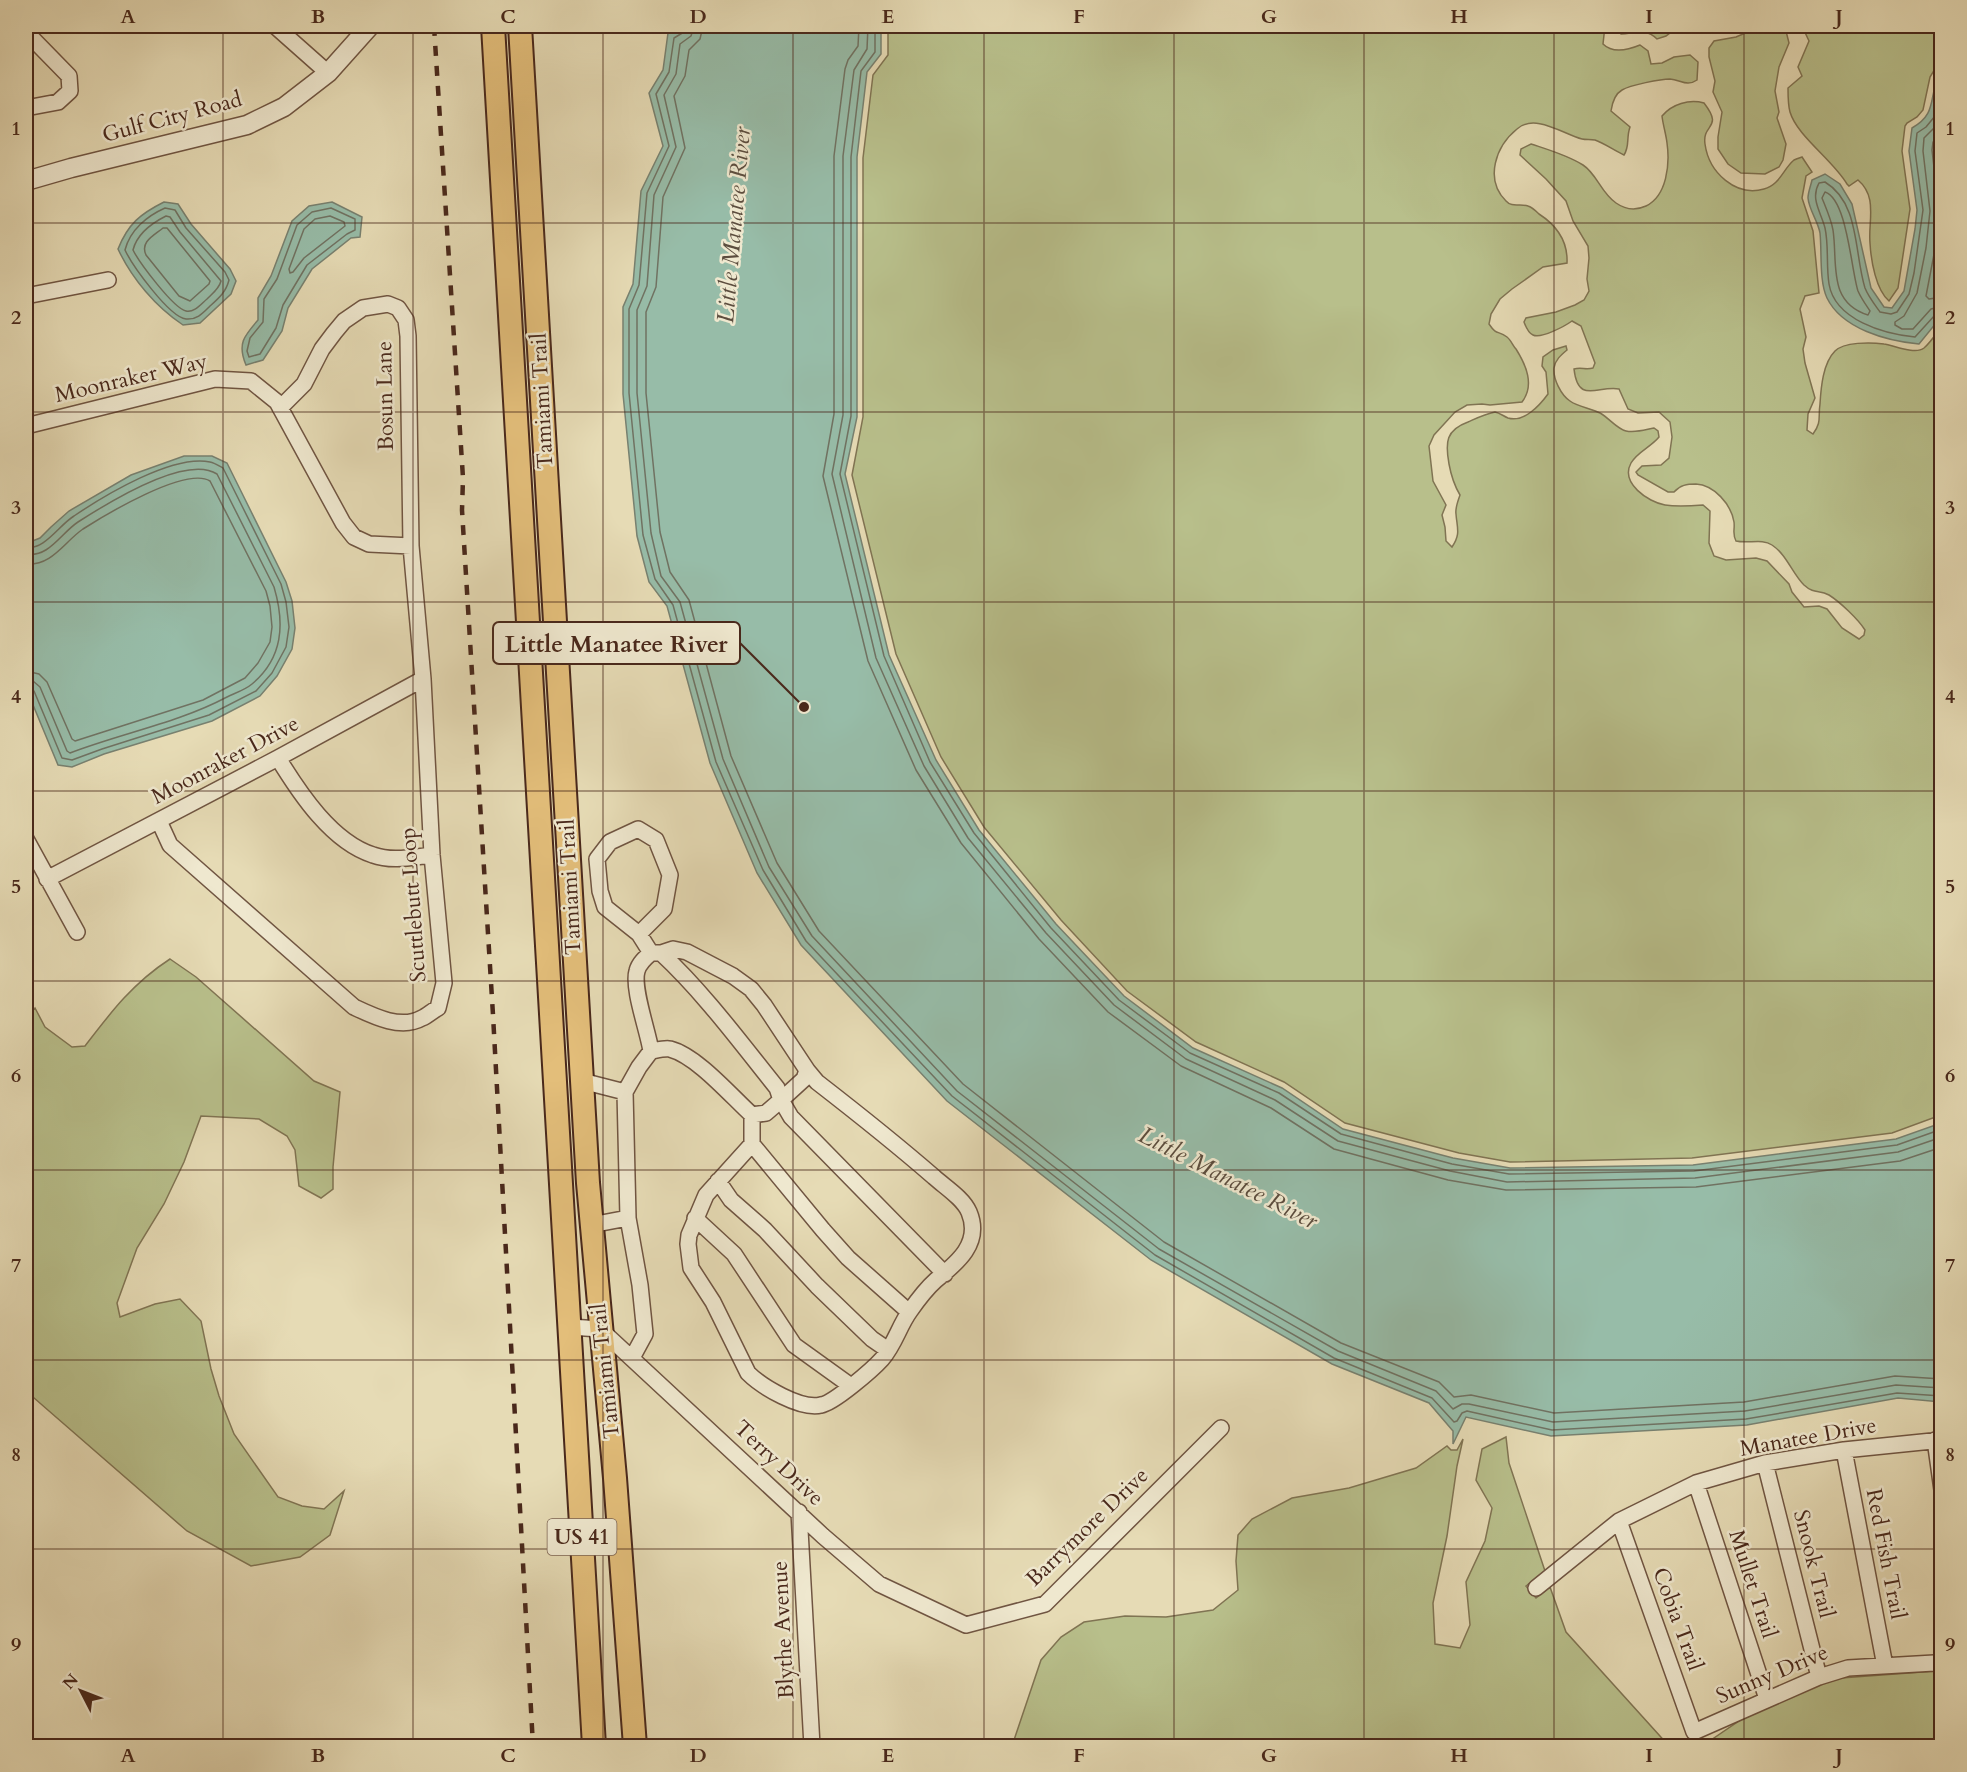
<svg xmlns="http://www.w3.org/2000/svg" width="1967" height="1772" font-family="Cardo,serif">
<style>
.green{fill:#b8bf8b;stroke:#807453;stroke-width:1.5}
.water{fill:#97bca8;stroke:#788170;stroke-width:1.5}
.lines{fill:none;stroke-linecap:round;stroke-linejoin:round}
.shore{stroke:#707262;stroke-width:1.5}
.minor-casing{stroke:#705542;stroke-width:18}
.tertiary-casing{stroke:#705542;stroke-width:21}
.primary-casing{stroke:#49281b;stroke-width:26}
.minor{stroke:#efe8cf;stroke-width:15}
.tertiary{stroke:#efe8cf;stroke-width:18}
.primary{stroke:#e3be7a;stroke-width:22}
.rail{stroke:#49281b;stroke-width:4.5;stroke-dasharray:10 10;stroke-linecap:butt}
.grid{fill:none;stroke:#49281b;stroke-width:1.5;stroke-opacity:0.55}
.labels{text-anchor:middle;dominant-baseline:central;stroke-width:5;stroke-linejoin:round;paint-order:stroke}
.shield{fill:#efe8cf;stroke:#7b6251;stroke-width:1.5}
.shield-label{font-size:21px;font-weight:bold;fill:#49281b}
.street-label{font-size:22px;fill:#49281b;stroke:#efe8cf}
.water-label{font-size:24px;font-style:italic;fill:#5c4d3e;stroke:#efe8cf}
.leader{fill:none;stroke:#49281b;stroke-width:2}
.callout-dot{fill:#49281b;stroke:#efe8cf;stroke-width:2}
.callout{fill:#efe8cf;stroke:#49281b;stroke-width:2}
.callout-label{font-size:24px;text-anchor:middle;font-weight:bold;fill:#49281b}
.neatline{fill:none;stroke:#49281b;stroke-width:2}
.grid-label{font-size:20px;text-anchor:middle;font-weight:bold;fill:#49281b}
</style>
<rect width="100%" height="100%" fill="#e6dbb5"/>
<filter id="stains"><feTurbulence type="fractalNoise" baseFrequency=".00333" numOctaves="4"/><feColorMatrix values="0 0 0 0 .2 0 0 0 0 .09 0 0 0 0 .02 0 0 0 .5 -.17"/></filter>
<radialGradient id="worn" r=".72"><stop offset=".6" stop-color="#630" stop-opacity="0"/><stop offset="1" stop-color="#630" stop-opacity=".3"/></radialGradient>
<path class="green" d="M888,26H1605L1603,44C1613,54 1628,50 1640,45L1648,51L1651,64L1662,63L1674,57L1690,55L1698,62L1697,80C1687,87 1681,80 1670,79C1661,79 1630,85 1622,90C1615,94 1612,104 1611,111L1630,127C1626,138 1630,146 1624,155C1615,151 1604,143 1595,140C1591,139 1586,140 1582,139C1563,134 1535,113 1517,129C1496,146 1484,179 1506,201C1512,208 1520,203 1528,206C1531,207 1536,211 1539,214C1556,225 1568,241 1567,263L1543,267L1512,289L1500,299L1491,314L1489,324C1497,336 1498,330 1507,337C1511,340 1513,346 1516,349C1526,365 1535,385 1522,402L1490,405L1482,404L1467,405L1455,412L1434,435L1429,446L1433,481L1446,505L1442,515L1445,527L1446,541L1452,547C1461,534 1457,528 1456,514C1455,508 1458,501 1460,495C1454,485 1451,475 1449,464C1445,442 1446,430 1468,422C1477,418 1485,414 1495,412C1500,413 1503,416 1508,418C1524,423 1540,405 1548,394L1546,372L1542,366L1543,357L1553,350L1566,346L1567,350C1561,355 1555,360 1554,368C1553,379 1561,395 1570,401C1578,407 1591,408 1600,413C1609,418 1617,429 1626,431C1636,433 1644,430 1654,428L1658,431L1659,437C1651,447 1637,452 1631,463C1620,483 1648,502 1665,505C1677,507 1691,506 1703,505L1710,511L1709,543L1714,556L1726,560L1756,558L1767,561L1789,584L1792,592L1804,607L1819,606L1827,609L1842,628L1859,639L1864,635L1865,630C1858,619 1840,602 1829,595C1819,589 1815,595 1804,585C1792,573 1787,555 1772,545C1762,538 1748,544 1736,541C1732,533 1735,530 1734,522C1731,504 1714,485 1696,484C1687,484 1680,485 1674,492H1668L1638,475L1636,472L1642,466L1661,465L1669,458L1672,437L1670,422L1659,412L1638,413L1628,409L1619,389C1598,385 1578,405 1574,369C1581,367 1586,370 1593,368L1595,363L1581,326L1572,321C1565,326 1541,339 1533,335C1528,333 1526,327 1524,322L1526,318L1556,312L1575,305L1584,300L1589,291L1587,279L1589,258L1588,246L1573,221L1566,201L1546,179L1520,155L1521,149L1531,144C1549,150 1567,155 1583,165C1597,174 1601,193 1616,203C1626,210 1635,211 1646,206C1667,196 1670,164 1667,143C1666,134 1663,125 1662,116C1672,104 1689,99 1704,103C1724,129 1702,123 1705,144C1709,173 1736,197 1764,189C1780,185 1783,169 1794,160C1796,159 1799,158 1802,157L1812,172L1806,176L1802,198L1813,231L1819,293L1805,296L1800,309L1806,337L1803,349L1805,363L1815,398L1808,414L1807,430L1813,434C1822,422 1818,417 1820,404C1821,387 1823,363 1835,351C1844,342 1870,342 1884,344C1893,345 1915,355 1924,348C1930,343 1936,334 1941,327V1115L1892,1133L1692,1158L1510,1162L1459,1153L1345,1123L1284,1082L1196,1042L1127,991L1061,920L984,827L941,757L896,654L852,475L863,417V158L873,75L888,55Z
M1617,26H1679L1666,36L1657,39C1646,28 1636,33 1621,34Z
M1762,26L1781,28L1786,31L1789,43L1779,67L1775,91L1779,112L1777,118L1786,144L1783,160L1779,167L1765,174L1741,173L1728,164L1718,149V137L1722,112L1713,92L1715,81L1709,57V48L1714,41L1736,37Z
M1802,26H1941V59L1930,77L1923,110L1917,117L1907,123L1905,126L1902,151L1910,209L1898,288L1889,301C1876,290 1871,261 1870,243C1868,221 1878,197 1858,180L1849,186L1847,184C1833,160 1797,136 1790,112C1788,105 1788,96 1788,88L1802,76L1798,67L1809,41Z
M170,959L196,977L314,1081L340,1092L333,1167V1189L321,1198L299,1186L295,1150L287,1136L259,1119L201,1116L184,1162L164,1204L137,1248L117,1303L120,1317L155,1304L180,1299L201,1321L211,1369L219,1396L234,1434L278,1497L302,1506L324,1509L344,1491L330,1535L300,1557L251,1566L187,1531L26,1391V1018L35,1008L45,1027L72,1047L85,1046C111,1012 133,983 170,959Z
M1506,1437L1509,1463L1545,1571L1526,1586L1536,1598L1550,1587L1566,1632L1669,1746H1012L1041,1660L1061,1637L1084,1622L1125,1616L1166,1617L1213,1610L1238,1590L1236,1561L1238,1535L1252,1519L1292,1498L1349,1488L1416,1468L1447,1446L1451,1450H1457L1463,1439L1457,1466L1447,1536L1433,1603L1435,1644L1460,1648L1470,1625L1466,1582L1485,1541L1492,1508L1476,1480L1482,1449Z
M1936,1671L1941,1672V1746H1706L1711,1740L1745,1717L1821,1684L1841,1678Z"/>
<path class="water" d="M686,26H881V54L867,72L857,157V417L845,474L889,655L936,760L979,830L1056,924L1124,996L1193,1048L1282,1088L1343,1129L1453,1158L1510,1168L1693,1165L1896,1139L1941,1123V1402L1898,1398L1747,1425L1551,1436L1466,1417L1453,1444V1431L1429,1403L1332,1364L1151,1260L947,1101L801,945L757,873L710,763L667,606L649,582L637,536L623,394V307L633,284L641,191L663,146L649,93L663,70L668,33Z
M1941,72V317L1919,344C1887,341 1842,329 1827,298C1819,281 1822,252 1820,233C1818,221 1809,210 1808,198C1808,192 1811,185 1812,180L1825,174L1840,184L1852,204L1871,288L1884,307L1892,308L1904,291L1915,229L1917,210L1909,151L1912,128C1939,113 1927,96 1941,72Z
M164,202L178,204L191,224L230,269L236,281L231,294L200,323L183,325C156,307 132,279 118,249C128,224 140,214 164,202Z
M332,202L362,217L360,237L351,238L312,269L288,308L282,331L263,360L246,365C237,344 244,336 258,320V298L271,276L292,221L309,206Z
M184,456H212L227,463L286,582L292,601L295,628L292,649L277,676L260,696L212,721L104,754L72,767L58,765L26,688V541L30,542L40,538L51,527L69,511L131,475Z"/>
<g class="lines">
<path class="shore" d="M686,26L684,32L674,38L669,72L656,94L669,146L647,193L639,285L629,309V393L643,535L655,579L673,605L716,762L763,870L806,941L952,1096L1155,1255L1334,1358L1432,1398L1454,1422L1457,1421L1462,1413L1467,1411L1552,1430L1746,1419L1897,1393L1942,1396
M694,26L691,36L680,44L676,74L664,95L676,147L654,195L647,286L637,310V393L651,533L661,576L680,602L723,759L769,867L812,936L957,1091L1159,1249L1338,1351L1436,1391L1453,1409L1462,1404H1469L1553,1422L1745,1411L1896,1385L1942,1388
M703,26L700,39L689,50L685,76L674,96L685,148L663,197L656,287L646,312V393L660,532L670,572L689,600L731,756L777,863L819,931L963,1084L1164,1242L1341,1343L1439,1382L1454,1397L1471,1395L1554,1413L1744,1402L1895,1376L1942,1379
M859,26L858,46L848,60L845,69L834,156V414L823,476L868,661L916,770L961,843L1039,939L1108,1012L1181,1066L1271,1108L1334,1149L1448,1180L1506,1190L1696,1187L1900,1161L1942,1147
M868,26L867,49L854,70L843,156V415L832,474L876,658L924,766L968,838L1046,933L1114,1005L1186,1059L1275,1100L1338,1141L1450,1171L1507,1182L1695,1178L1898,1152L1942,1137
M875,26V52L861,71L851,157V416L840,474L884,656L930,762L974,833L1051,928L1119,1000L1190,1053L1279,1093L1341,1134L1452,1164L1509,1174L1694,1171L1897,1145L1942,1129
M1942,84L1935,116L1926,127L1917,133L1915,151L1923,210L1914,273L1909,294L1897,312L1891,314L1880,312C1875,305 1868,296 1865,288C1854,253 1860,203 1825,182L1819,183C1810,199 1821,212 1825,228C1829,246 1826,265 1829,284C1835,320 1884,334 1915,337L1935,315L1942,314
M1942,120L1924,138L1923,151L1930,211L1926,248L1917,293L1904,316L1895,322V325L1902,329H1913L1931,309L1942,306
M1942,134L1933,142L1932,150L1939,211L1935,249L1926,296L1929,299L1942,297
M1825,192C1847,199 1851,269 1858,291C1861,298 1866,305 1870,311L1868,315C1827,302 1838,263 1833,230C1831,219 1826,208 1822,198Z
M165,208L175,210L186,228L225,272L229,280C226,292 219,298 210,306C203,313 197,320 186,319C169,317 132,265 125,250C130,230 147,216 165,208Z
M331,208L355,219V230L347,234L307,265L283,305L276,328L260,354L249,357L247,351L250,338L263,322L264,299L277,279L297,225L312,212Z
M166,216L170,217L180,232L221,281C219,289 212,294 207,299C201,304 194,313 186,311C173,308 139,262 133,250C137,234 152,223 166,216Z
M330,216L344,222L345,226L304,258L293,272L290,273L289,269L304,229L315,219Z
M163,228H167L210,281L209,284L190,301L179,296L146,255C140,242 153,236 163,228Z
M26,547C44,551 59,525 74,516C105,495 173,454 210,462C215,463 219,466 223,468L281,584L286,602L289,627L286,647L272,673L256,691L209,715L102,749L72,760L62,758L34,691L30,688L26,687
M26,554C49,558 61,533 78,522C106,504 186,454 217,474L274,587C285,624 283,658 252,684C245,690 235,693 227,697C178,723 122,733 70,753L67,751L40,687L33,681L26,680
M26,564C52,566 64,542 83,529C105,515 186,466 210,481L266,591L270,606L272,627L270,642L258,663L245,678L203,700L75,741L72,739L47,682L39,674L26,671"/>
<defs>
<path id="minor" d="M275,26L328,73
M26,32L69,76L70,91L58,102L26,108
M26,296L108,280
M26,426L215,379L251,381L277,402L343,523L354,537L369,544L411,546
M278,758C300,794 332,842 373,855C392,862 413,857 432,855
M159,821L170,845L354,1007C373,1016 401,1030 422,1018C427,1016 432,1011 438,1008L444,983L432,855L423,679L411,546L408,336L406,320L398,308L388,304L363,308L344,321L334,333L322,349L304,384L280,408
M26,839L77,932
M47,879L278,758L423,679
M639,934L664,909L670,875L656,840L638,829L610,842L597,859L600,891L605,907L639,934L651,953
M661,953L673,949L687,952L733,976L751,989L764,1005L807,1070L804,1079L781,1100L791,1117L945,1274
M582,1081L625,1092L639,1067L651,1051C657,1050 665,1048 670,1049C697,1056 731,1096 752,1115L766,1113L781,1100L777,1088C740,1042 704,993 661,953H651C645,958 639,963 637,971C632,988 648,1031 651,1051
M752,1115V1144L706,1195L689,1235L688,1244L691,1268L713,1302L748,1373C762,1387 801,1410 821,1405C834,1403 873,1369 882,1359C895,1344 899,1326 910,1311C917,1301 927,1288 936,1280C957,1263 982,1243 969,1212C963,1198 945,1187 934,1177C896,1144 857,1113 817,1082L807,1070
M752,1144L823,1230L848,1258L909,1312
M718,1181L731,1200L765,1230L817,1286L872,1339L888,1350
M628,1218L640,1285L645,1334L632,1358
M695,1218L734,1254L794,1345L851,1386
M591,1225L628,1218L625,1092
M570,1327L600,1329L823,1536L879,1584L966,1625L1045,1604L1221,1428
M1935,1440L1942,1490
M1844,1450L1885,1666
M1765,1463L1819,1677
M1696,1483L1767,1699
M799,1512L812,1746
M1619,1521L1694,1732L1819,1677L1848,1668L1934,1663L1942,1664
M1536,1588L1619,1521L1696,1483L1765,1463L1844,1450L1942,1440"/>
<path id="tertiary" d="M26,181L71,168L247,125L284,107L328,73L370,26"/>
<path id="primary" d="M493,26L594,1746
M520,26L588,1183L615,1478L635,1746"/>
</defs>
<use href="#minor" class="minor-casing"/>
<use href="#tertiary" class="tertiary-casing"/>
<use href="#primary" class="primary-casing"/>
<use href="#minor" class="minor"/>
<use href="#tertiary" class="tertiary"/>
<use href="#primary" class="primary"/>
<path class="rail" d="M434,26L463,478L462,510L493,1015L533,1746"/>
</g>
<path class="grid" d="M223,26V1746M413,26V1746M603,26V1746M793,26V1746M984,26V1746M1174,26V1746M1364,26V1746M1554,26V1746M1744,26V1746M26,223H1942M26,412H1942M26,602H1942M26,791H1942M26,981H1942M26,1170H1942M26,1360H1942M26,1549H1942"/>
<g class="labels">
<rect class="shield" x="547.5" y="1519" width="69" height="36" rx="4.5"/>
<g class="shield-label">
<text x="582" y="1537">US 41</text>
</g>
<g class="street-label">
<text transform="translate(172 117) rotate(-15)">Gulf City Road</text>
<text transform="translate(131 378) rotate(-13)">Moonraker Way</text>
<text transform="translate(385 396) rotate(-91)">Bosun Lane</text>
<text transform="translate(542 401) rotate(-93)">Tamiami Trail</text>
<text transform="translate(225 760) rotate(-28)">Moonraker Drive</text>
<text transform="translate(570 887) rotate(-93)">Tamiami Trail</text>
<text transform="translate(413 905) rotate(-94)">Scuttlebutt Loop</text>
<text transform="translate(605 1371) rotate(-96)">Tamiami Trail</text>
<text transform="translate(1808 1437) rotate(-10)">Manatee Drive</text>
<text transform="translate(779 1463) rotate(43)">Terry Drive</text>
<text transform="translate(1087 1527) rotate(-44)">Barrymore Drive</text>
<text transform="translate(1886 1554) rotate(79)">Red Fish Trail</text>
<text transform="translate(1814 1564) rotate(76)">Snook Trail</text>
<text transform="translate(1753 1584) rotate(72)">Mullet Trail</text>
<text transform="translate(1678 1619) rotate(70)">Cobia Trail</text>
<text transform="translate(783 1630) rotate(-93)">Blythe Avenue</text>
<text transform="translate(1772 1674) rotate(-23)">Sunny Drive</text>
</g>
<g class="water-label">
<text transform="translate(734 225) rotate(-85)">Little Manatee River</text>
<text transform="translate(1228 1178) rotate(27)">Little Manatee River</text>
</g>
</g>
<path class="leader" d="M804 707L740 643"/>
<circle class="callout-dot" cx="804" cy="707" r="6"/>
<rect class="callout" x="493" y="622" width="247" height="42" rx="6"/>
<g class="callout-label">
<text x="616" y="652">Little Manatee River</text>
</g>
<rect width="1967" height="1772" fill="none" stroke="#e6dbb5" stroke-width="66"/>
<g transform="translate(81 1691) rotate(312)" stroke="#efe8cf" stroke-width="4.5" paint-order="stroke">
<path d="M0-4.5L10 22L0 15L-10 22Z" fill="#49281b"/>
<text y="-9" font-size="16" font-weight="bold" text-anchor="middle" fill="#49281b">N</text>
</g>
<rect x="33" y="33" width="1901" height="1706" class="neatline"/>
<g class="grid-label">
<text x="128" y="23">A</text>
<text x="318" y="23">B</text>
<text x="508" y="23">C</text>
<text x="698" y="23">D</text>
<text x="888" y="23">E</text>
<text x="1079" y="23">F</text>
<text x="1269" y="23">G</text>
<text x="1459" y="23">H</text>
<text x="1649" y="23">I</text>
<text x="1839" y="23">J</text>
<text x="16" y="135">1</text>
<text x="1950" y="135">1</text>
<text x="16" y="324">2</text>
<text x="1950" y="324">2</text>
<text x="16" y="514">3</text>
<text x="1950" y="514">3</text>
<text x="16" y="703">4</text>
<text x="1950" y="703">4</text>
<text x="16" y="893">5</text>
<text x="1950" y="893">5</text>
<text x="16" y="1082">6</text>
<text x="1950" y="1082">6</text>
<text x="16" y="1272">7</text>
<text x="1950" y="1272">7</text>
<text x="16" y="1461">8</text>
<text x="1950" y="1461">8</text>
<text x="16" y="1651">9</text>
<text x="1950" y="1651">9</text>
<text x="128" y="1762">A</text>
<text x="318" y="1762">B</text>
<text x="508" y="1762">C</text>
<text x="698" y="1762">D</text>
<text x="888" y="1762">E</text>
<text x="1079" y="1762">F</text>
<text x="1269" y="1762">G</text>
<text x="1459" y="1762">H</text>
<text x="1649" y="1762">I</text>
<text x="1839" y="1762">J</text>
</g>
<rect width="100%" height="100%" filter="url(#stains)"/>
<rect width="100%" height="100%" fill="url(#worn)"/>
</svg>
